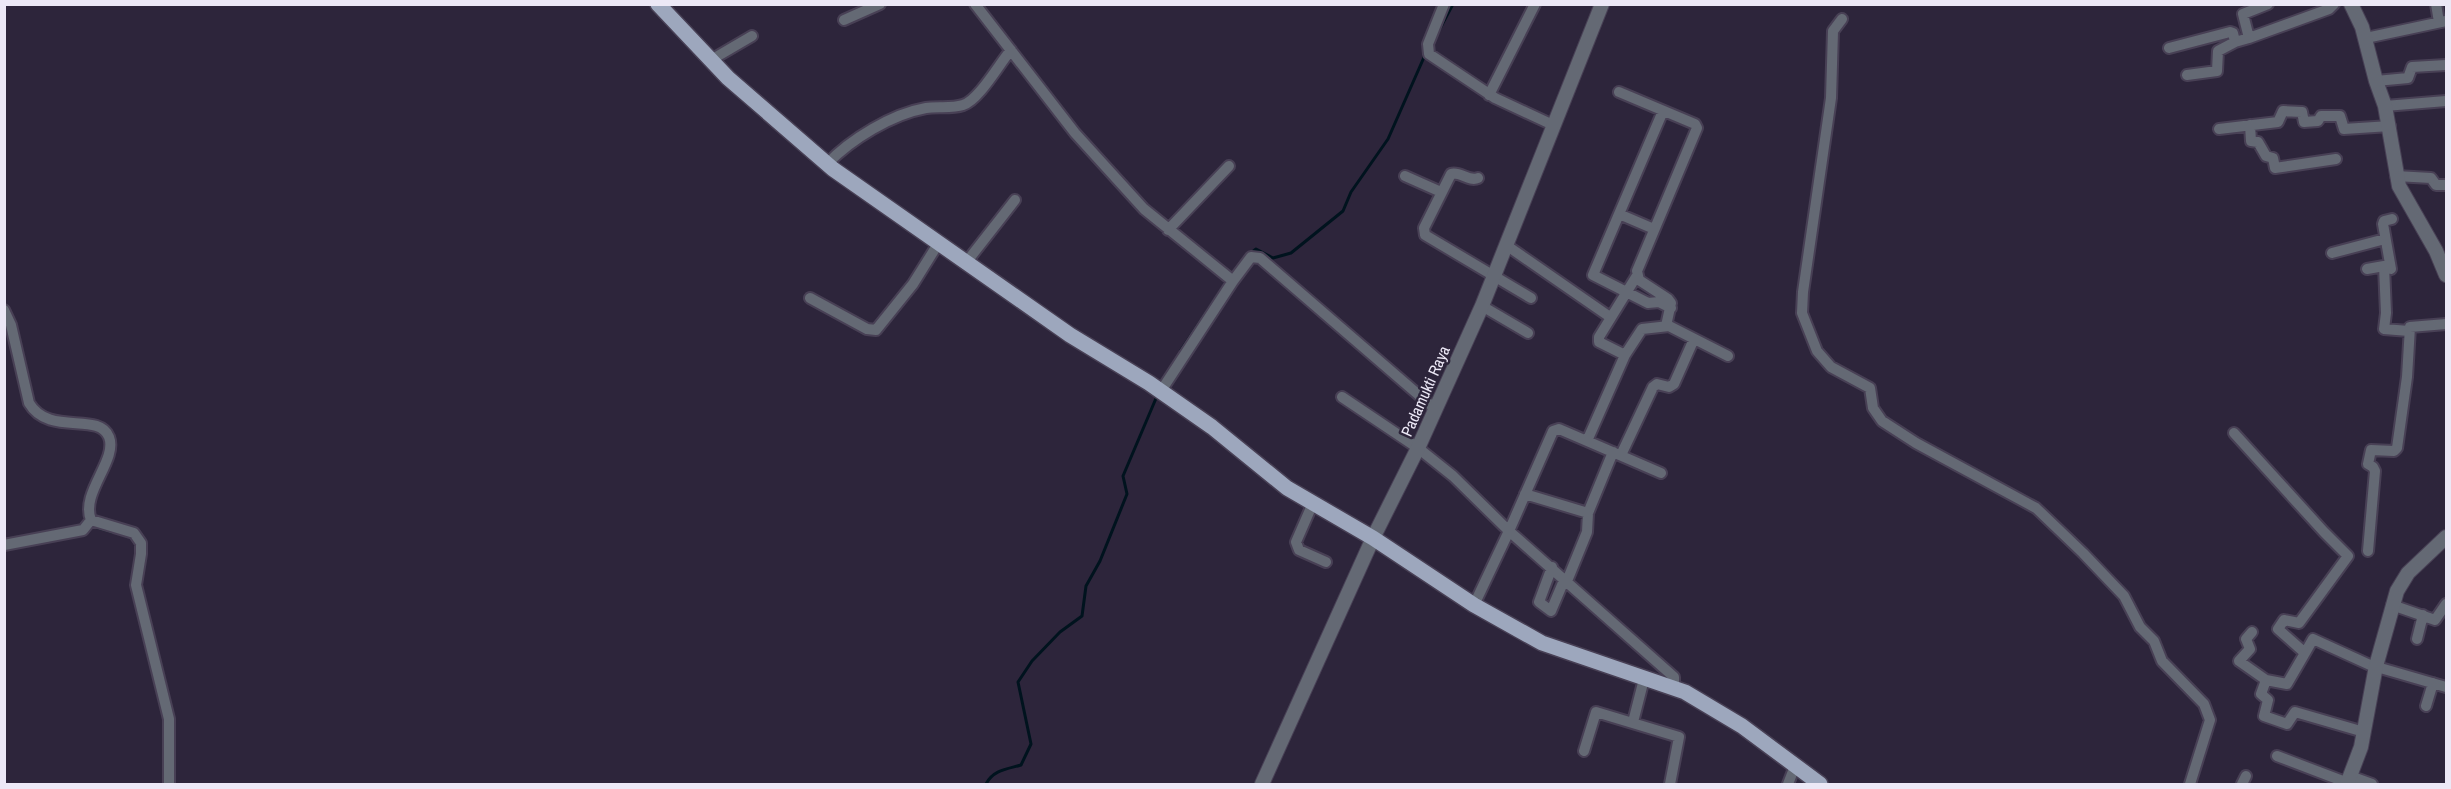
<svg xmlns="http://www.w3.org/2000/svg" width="2451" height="789" font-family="'Archivo Narrow',sans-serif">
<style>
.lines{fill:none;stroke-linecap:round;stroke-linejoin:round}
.stream{stroke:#00131e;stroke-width:3}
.minor-casing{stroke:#484055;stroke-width:14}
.tertiary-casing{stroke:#484055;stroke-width:16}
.primary-casing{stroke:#484055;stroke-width:18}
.minor{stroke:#646974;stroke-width:10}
.tertiary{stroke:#646974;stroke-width:14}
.primary{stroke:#9da7bd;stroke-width:15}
.labels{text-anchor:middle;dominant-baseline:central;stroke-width:5;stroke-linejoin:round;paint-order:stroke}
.street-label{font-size:16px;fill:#ece8f6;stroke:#2d253b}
</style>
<rect width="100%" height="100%" fill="#2d253b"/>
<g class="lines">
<path class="stream" d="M1436,36L1453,4
M1251,253L1256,249L1273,258L1291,253L1343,211L1351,192L1388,139L1425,55
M1181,350L1227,281
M95,527L112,532
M986,784C993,770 1007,769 1021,765L1031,744L1018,682L1032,661L1060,632L1082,616L1086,586L1100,561L1127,494L1123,476L1157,396"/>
<defs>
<path id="minor" d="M975,4L1075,133L1144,209L1233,281L1251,257L1260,258L1435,409
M1444,4L1428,44L1429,54L1495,98L1553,125
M2436,4L2439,22
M1842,19L1833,31L1831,98L1803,292L1802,313L1817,351L1831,367L1870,388L1873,408L1882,421L1916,443L2036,508L2083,553L2124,596L2140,627L2154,641L2162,661L2204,704L2210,720L2190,784
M844,20L880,4
M2249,38L2329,9L2334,4
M2366,38L2446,21
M2169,48L2230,32L2233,33L2235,42L2249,38L2243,14L2268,4
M711,60L752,36
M2187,75L2217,71L2218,51L2235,42
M2376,81L2408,78L2412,67L2446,65
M1619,92L1695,124L1697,128L1637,271L1639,280L1668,299L1671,303L1666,326
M1489,95L1535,4
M2385,106L2446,101
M1663,111L1593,275L1648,303L1659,302L1671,308
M2250,125L2251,141L2258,142L2266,156L2273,158L2275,168L2336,159
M2219,129L2278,122L2283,111L2302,112L2304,122L2318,121L2321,116H2340L2344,129L2390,126
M827,164C851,139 892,114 926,108C937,106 951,109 963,105C979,100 999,64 1011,50
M1405,176L1441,192
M2396,176L2431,178L2436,185H2446
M1478,178C1469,182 1460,171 1451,174L1424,228L1425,235L1531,298
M1619,214L1654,229
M2392,219L2384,221L2383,224L2391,269L2384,266L2386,313L2384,329L2409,331
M1168,230L1229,166
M1506,245L1610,317
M2332,253L2385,239
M965,264L1015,200
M2367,269L2384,266
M810,298L867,329L876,330L913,284L938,244
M1482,306L1528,333
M4,310L11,325L29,403C49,437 99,411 109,437C118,460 80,493 91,520L134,533L141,543V554L136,585L169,719V784
M1625,355L1642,329L1669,326L1728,356
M1161,391L1233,281
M1342,397L1418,448L1453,476L1509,531L1553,431L1559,429L1587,441L1625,355L1599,342V337L1636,277
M2234,433L2324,532L2348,556L2299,623L2284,620L2278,629L2305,653L2313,639L2370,665L2446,687
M1587,441L1661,473
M1621,455L1653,387L1657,384L1669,387L1674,384L1694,339
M1525,494L1588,513L1613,452
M1313,503L1296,542L1299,550L1326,562
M4,545L83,530L91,520
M2368,551L2375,471L2373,467L2368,464L2371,450L2394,451L2397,448L2407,377L2410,327L2446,324
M1552,567L1539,602L1551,611L1565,578
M1567,581L1587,532L1588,513
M1474,605L1509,531L1674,677V689
M2392,605L2435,620L2446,604
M2252,632L2246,639L2250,649L2239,661L2266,680L2261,694L2268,700L2264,716L2287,724L2295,712L2364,732
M2417,639L2423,615
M2266,680L2287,684L2305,653
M2426,706L2433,683
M1633,722L1644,679
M1584,751L1596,712L1679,737L1670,784
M2277,756L2348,783
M2350,776L2372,784
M1788,784L1795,766
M2242,784L2246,776"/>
<path id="tertiary" d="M2351,4L2362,27L2376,81L2385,106L2399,186L2436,251L2446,275
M1262,784L1373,538L1418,448L1482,306L1602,4
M2347,784L2361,747L2376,666L2397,591L2408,573L2446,537"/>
<path id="primary" d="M658,4L728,78L833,169L1070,335L1149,383L1212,427L1287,488L1373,538L1474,605L1542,643L1685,692L1742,726L1820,784"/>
</defs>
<use href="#minor" class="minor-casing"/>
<use href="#tertiary" class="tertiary-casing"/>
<use href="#primary" class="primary-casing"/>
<use href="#minor" class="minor"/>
<use href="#tertiary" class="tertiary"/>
<use href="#primary" class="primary"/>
</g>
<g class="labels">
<g class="street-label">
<text transform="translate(1425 391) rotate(-66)">Padamukti Raya</text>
</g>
</g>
<rect width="2451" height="789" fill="none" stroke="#ece8f6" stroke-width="12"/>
</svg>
